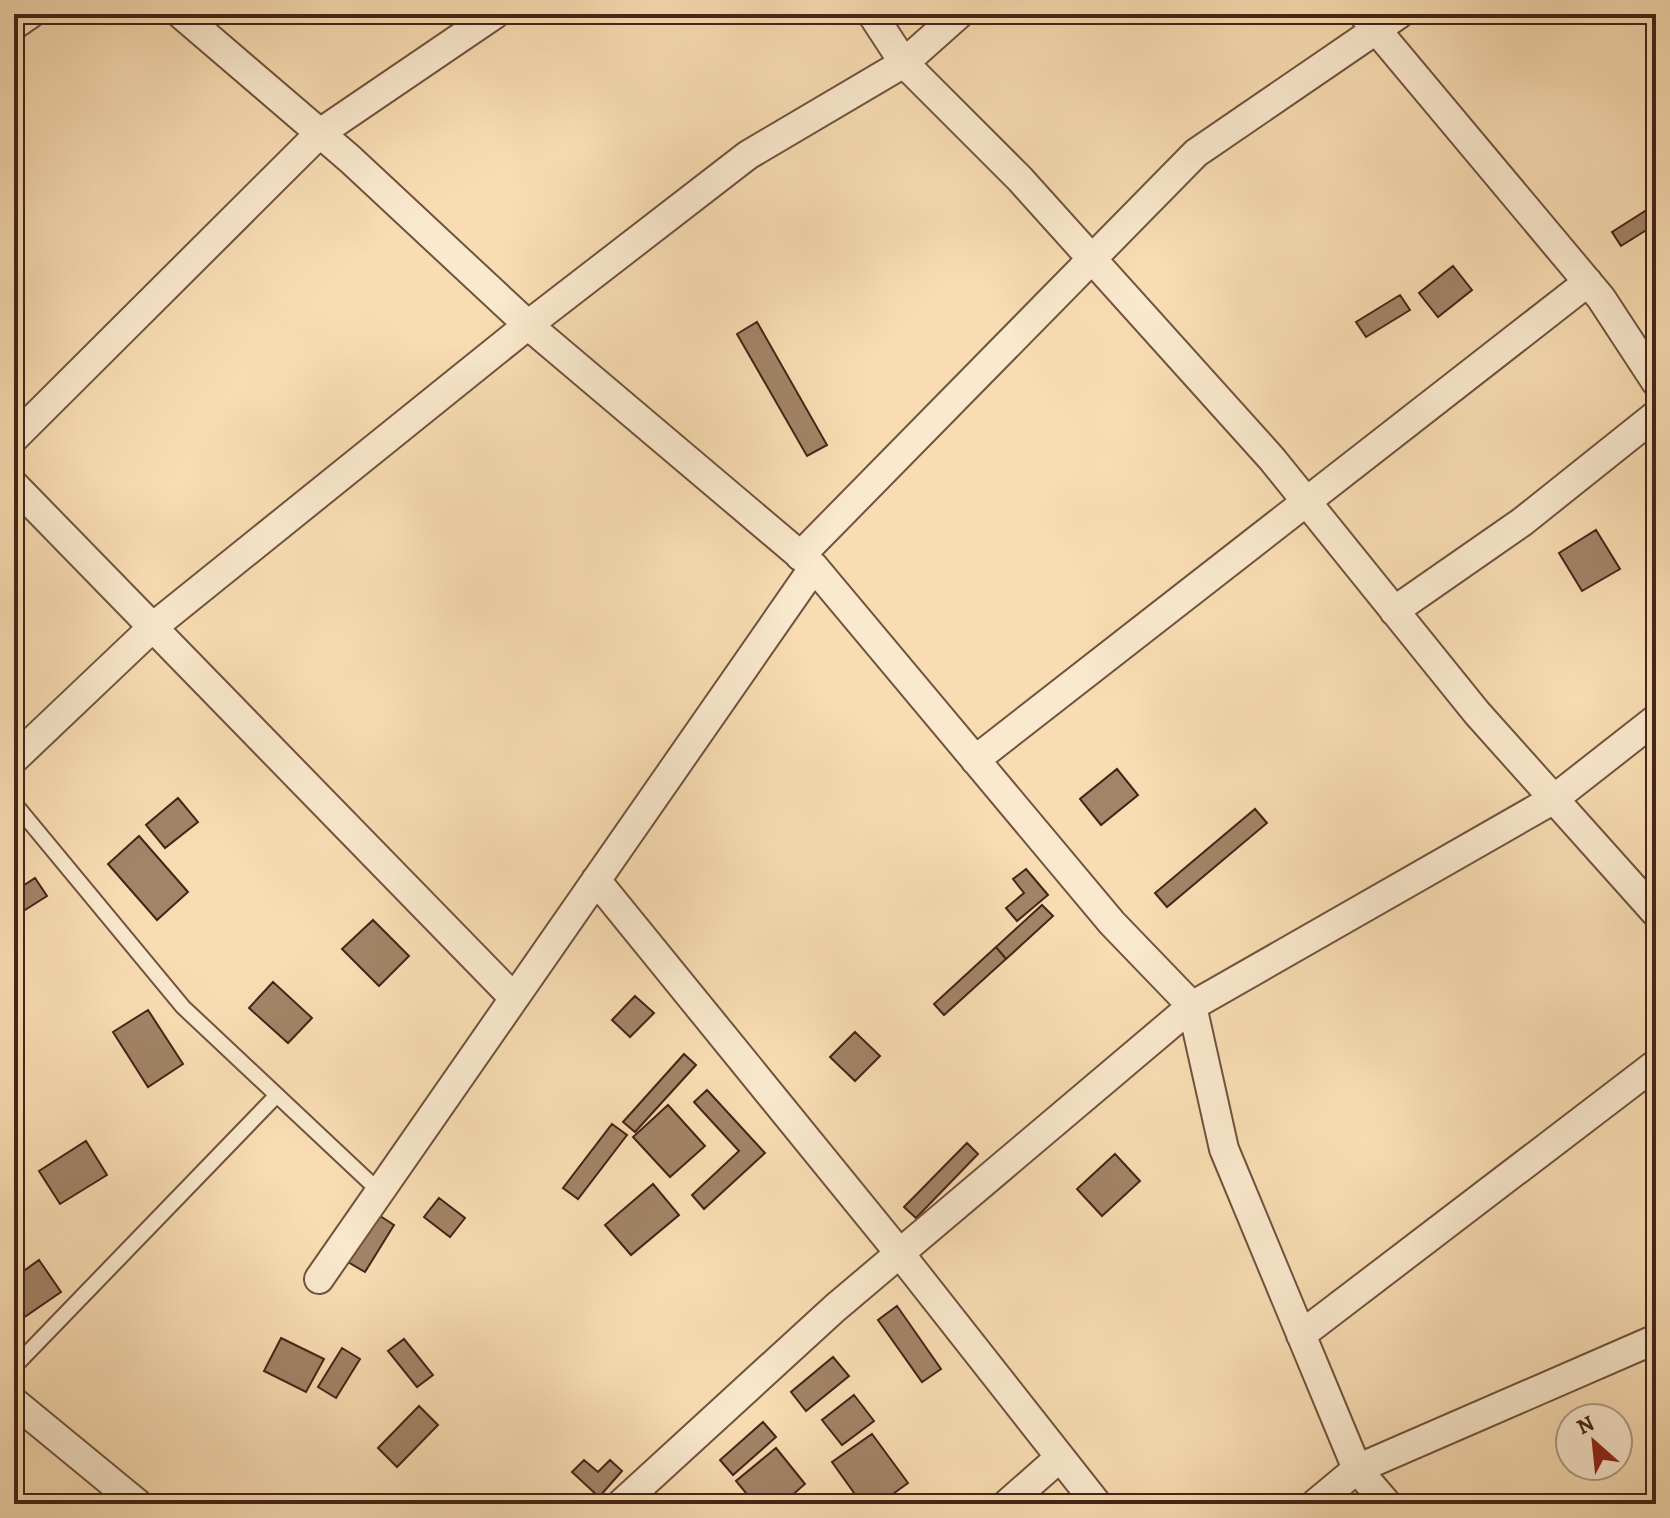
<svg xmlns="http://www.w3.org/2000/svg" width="1670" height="1518" font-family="Alegreya,serif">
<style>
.building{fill:#a28468;stroke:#452416;stroke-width:2}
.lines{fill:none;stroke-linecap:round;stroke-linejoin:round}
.lane-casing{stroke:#72523d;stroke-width:18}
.street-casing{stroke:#72523d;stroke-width:32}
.lane{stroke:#fae9ce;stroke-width:14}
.street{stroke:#fae9ce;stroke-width:28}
</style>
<rect width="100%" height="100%" fill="#f8ddb3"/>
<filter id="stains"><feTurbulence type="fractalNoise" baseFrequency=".0025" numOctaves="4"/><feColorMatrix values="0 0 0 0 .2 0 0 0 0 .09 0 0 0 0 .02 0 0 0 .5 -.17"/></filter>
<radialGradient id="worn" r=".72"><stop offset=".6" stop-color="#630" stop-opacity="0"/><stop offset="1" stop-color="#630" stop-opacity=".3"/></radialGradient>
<path class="building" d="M1656,204V224L1621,246L1612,232Z
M1453,266L1472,290L1438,317L1419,293Z
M1400,295L1410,310L1366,337L1356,322Z
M757,322L827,445L807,456L737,334Z
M1596,530L1620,569L1582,591L1559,553Z
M1117,769L1138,795L1101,825L1080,799Z
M178,798L198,822L165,848L146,825Z
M1255,809L1267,823L1167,907L1155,893Z
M139,836L188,892L157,920L108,864Z
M1026,869L1048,895L1017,921L1006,908L1024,893L1013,879Z
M35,878L47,896L14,917V892Z
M1042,905L1053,916L1006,959L996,947Z
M373,920L409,956L379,986L342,949Z
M996,947L1006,959L944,1015L934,1004Z
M273,982L312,1018L288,1043L249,1008Z
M635,996L654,1013L630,1037L612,1020Z
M148,1010L183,1064L148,1087L113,1032Z
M855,1032L880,1056L855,1081L830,1057Z
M684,1054L696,1065L635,1132L623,1122Z
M707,1090L765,1153L704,1209L692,1195L739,1151L694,1102Z
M668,1105L705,1146L670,1177L633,1137Z
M612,1124L627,1135L578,1199L563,1188Z
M86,1141L107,1175L60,1204L39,1171Z
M967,1143L978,1154L916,1218L904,1207Z
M1115,1154L1140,1181L1102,1216L1077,1189Z
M653,1184L679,1215L631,1255L605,1225Z
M439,1198L465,1218L450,1237L424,1217Z
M371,1210L394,1225L365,1272L341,1258Z
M39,1260L61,1292L23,1318L14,1304V1278Z
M897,1306L941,1369L922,1382L878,1320Z
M281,1338L324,1359L306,1392L264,1371Z
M404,1339L433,1375L417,1387L388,1351Z
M342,1348L360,1359L336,1398L318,1387Z
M833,1357L849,1376L806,1411L791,1392Z
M854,1395L874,1421L842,1445L822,1420Z
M419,1406L438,1425L397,1467L378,1448Z
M763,1422L776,1437L733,1475L720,1460Z
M872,1434L908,1483L879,1504H862L832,1462Z
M776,1448L805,1484L782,1504H755L736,1481Z
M584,1460L598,1472L610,1460L622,1471L599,1497L572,1472Z"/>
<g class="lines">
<defs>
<path id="lane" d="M14,803L183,1007L380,1192
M14,1367L277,1095"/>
<path id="street" d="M181,14L350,159L528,325L814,567L1112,923L1192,1006L1224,1149L1357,1469L1387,1504
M872,14L904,63L1020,179L1272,459L1477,713L1656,913
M1364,15L1601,298L1656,382
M14,25L30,14
M14,438L320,133L495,14
M14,485L514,998
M800,556L1196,153L1399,14
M1394,611L1522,522L1656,415
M14,759L153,627L528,325L748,155L904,63L959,14
M975,760L1588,282
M596,880L901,1255L1097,1504
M319,1279L814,567
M1301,1335L1656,1064
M14,1402L138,1504
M621,1504L835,1308L1192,1006L1554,799L1656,719
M1007,1504L1058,1459
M1315,1504L1357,1469L1656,1339"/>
</defs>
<use href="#lane" class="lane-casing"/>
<use href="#street" class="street-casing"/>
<use href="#lane" class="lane"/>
<use href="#street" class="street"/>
</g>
<rect width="1670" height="1518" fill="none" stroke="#f8ddb3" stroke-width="48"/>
<rect x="16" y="16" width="1638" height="1486" fill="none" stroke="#452416" stroke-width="4"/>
<rect x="24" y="24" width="1622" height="1470" fill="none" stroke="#452416" stroke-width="2"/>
<g transform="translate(1594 1442) rotate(333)"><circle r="38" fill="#fae9ce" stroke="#b29a84" stroke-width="2"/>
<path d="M0-6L14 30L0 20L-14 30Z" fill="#8f2418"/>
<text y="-12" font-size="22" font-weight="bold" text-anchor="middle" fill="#452416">N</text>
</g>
<rect width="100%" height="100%" filter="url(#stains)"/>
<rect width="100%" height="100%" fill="url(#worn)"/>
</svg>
